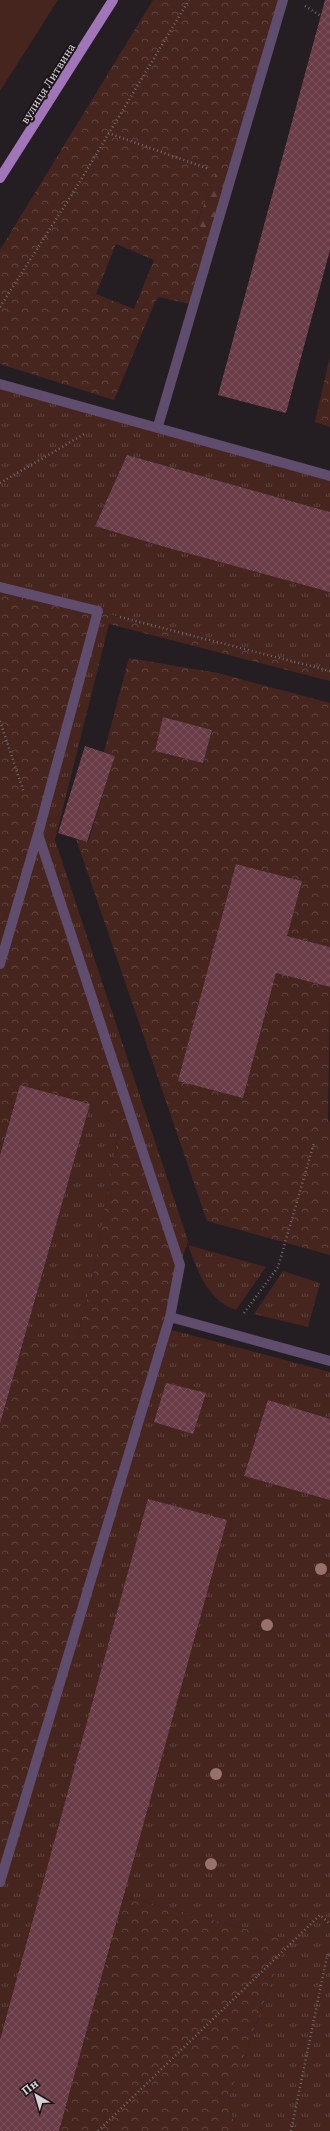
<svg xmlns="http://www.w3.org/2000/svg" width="330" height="2131" font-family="Literata,serif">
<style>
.grass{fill:url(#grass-tufts)}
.forest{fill:url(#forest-firs)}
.park{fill:url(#park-crowns);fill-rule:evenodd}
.garden{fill:#46251f}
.building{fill:url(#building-cross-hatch)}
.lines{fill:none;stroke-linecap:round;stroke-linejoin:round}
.path{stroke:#716b6f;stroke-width:2.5;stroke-dasharray:1 3;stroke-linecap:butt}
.lane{stroke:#604c6c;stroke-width:10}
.primary{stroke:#a176b9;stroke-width:10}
.tree{fill:#98716d}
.labels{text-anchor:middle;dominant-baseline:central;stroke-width:4;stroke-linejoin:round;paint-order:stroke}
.street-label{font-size:11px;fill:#d6d1d4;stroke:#1b1419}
</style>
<defs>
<pattern id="grass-tufts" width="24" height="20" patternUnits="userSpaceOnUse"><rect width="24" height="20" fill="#46251f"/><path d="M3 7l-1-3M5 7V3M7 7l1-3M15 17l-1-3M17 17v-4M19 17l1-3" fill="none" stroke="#60443f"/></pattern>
<pattern id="forest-firs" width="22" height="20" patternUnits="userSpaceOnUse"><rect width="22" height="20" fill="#46251f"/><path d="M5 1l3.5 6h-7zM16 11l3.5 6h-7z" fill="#60443f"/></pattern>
<pattern id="park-crowns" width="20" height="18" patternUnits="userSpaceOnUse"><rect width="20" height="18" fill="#46251f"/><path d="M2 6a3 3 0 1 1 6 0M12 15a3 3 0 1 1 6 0" fill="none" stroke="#60443f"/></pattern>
<pattern id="building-cross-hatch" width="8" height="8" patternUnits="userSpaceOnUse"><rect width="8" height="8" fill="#693b46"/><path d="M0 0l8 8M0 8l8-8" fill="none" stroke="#7e5660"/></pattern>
</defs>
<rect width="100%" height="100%" fill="#241d22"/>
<path class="grass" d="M0,384L330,476V512L127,455L95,525L330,591V671L99,612L109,624L55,840L188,1241L180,1265L38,834L0,587Z
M90,1104L119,1129L92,1281L76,1341L23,1343Z
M188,1245L266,1267L236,1310C207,1300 198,1271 188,1245Z
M283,1271L320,1283L308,1327L254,1314Z
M168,1329L330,1372V2131H236L228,2100L287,1940L124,1896L59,2131H0V1883Z"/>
<path class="forest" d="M216,171L232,177L214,232L196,226Z"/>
<path class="park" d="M153,0H284L232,177L216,172L196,225L216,232L194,305L159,297L155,302L114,400L0,364V250ZM116,244L154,260L134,309L96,294Z
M330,356V427L315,422Z
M0,587L330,671V681L109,624L98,612L38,834L180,1265L170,1317L0,1881V1425L23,1343L76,1341L92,1281L119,1129L90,1104L20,1085L0,1154Z
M129,658L218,673L330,703V947L287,936L301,881L236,864L243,1098L276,973L330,987L328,1121L330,1122V1255L207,1221L76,839L88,842L115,756L104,752ZM164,717L212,730L203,763L155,751Z
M124,1896L287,1940L228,2100L236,2131H59Z"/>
<path class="garden" d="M0,0H58L0,91Z"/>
<path class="building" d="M325,0H330V250L286,413L218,395Z
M127,455L330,512V592L165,547L95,526Z
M163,717L212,730L203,763L155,751Z
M85,746L115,756L87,842L58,833Z
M236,864L302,881L287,936L330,947V987L276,973L243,1098L178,1081Z
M20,1085L90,1104L0,1424V1155Z
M166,1383L206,1393L193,1434L154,1422Z
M268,1400L330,1419V1500L244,1476Z
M148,1499L227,1520L59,2131H0V2040Z"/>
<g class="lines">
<path class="path" d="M305,6L321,16
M108,133L209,169
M0,307L76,188L189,0
M0,483L86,433
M120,617L330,671
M0,721L24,793
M244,1313L278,1267L314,1143
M98,2131L320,1915L330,1924
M291,2131L327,1956L330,1952"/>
<path class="lane" d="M0,384L330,476
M158,426L283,0
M0,587L98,611L38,834L0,964
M38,834L180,1265L170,1317L330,1361
M0,1882L170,1317"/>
<path class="primary" d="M0,178L113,0"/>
</g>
<g class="tree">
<circle cx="321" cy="1569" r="6"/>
<circle cx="267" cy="1625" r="6"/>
<circle cx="216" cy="1774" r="6"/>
<circle cx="211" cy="1864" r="6"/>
</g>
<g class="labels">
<g class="street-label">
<text transform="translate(47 83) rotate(-58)">вулиця Литвина</text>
</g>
</g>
<g transform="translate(36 2095) rotate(322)" stroke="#1b1419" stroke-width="3" paint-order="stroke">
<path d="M0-3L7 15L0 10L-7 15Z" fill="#d6d1d4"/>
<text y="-6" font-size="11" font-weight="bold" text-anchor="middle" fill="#d6d1d4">Пн</text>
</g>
</svg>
